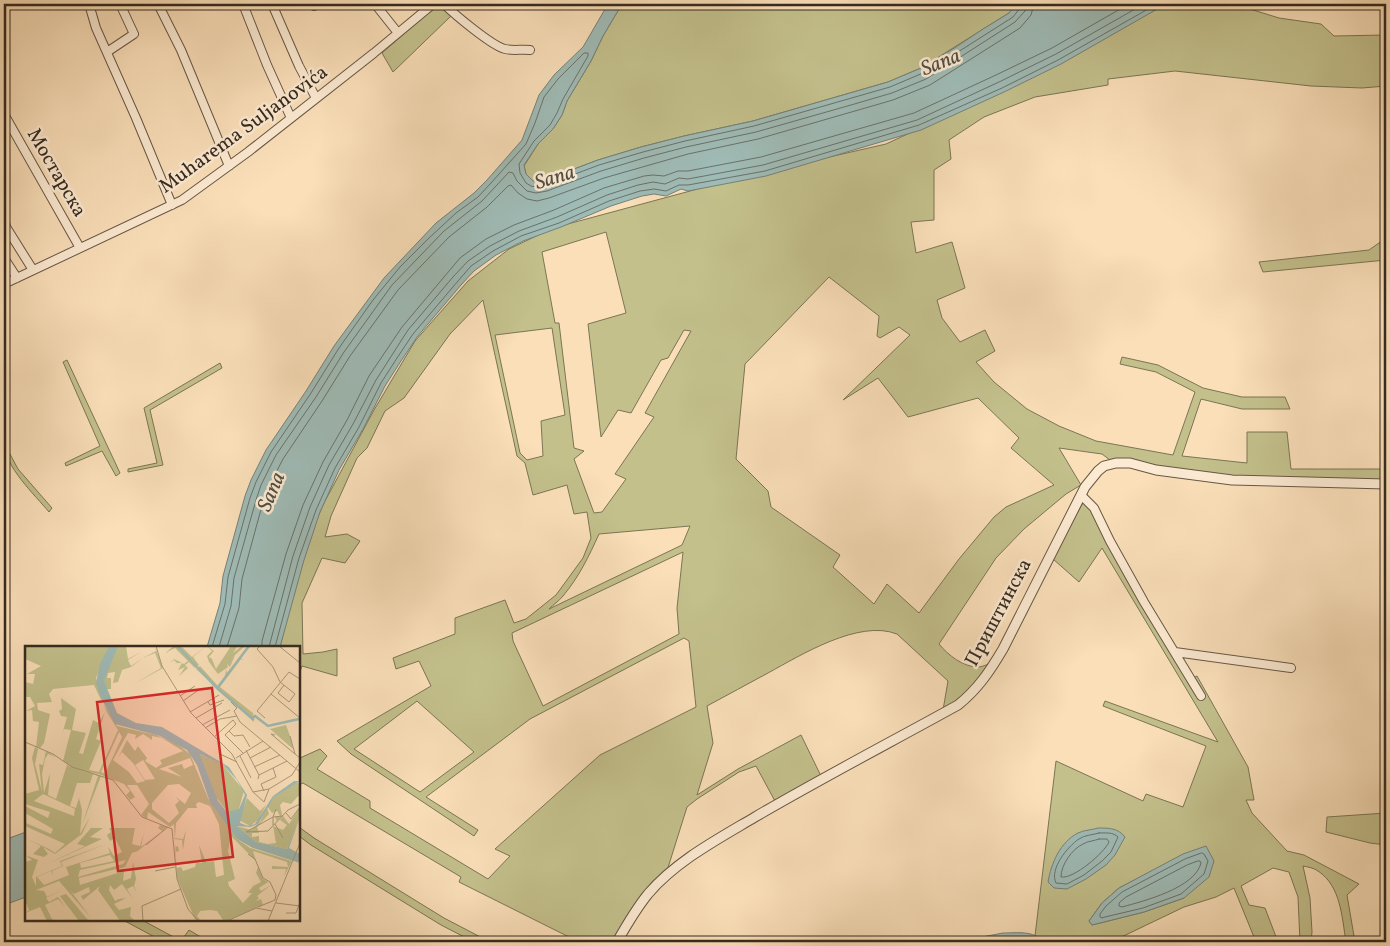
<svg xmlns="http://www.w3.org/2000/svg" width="1390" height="946" font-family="Vollkorn,serif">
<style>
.green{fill:#c3c08c;stroke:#7c7555;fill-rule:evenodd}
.water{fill:#9fbbb6;stroke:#758179}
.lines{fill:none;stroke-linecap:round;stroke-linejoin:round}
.shore{stroke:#6a726a;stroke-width:1}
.minor-casing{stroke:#675745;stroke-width:10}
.tertiary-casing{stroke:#675745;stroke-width:11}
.minor{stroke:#fcead2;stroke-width:8}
.tertiary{stroke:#fcead2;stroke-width:9}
.labels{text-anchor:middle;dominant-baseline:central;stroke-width:5;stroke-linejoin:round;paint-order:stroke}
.street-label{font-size:20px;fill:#362a1e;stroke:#fcead2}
.water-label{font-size:21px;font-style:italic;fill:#504e44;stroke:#fcead2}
.inset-river{fill:none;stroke:#9fbbb6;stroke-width:2.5}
.inset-road{fill:none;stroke:#ac977b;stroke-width:1}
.view{fill:#d62828;fill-opacity:0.15;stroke:#d62828;stroke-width:2.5}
.inset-edge{fill:none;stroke:#362a1e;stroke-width:2.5}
</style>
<rect width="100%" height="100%" fill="#fadfb9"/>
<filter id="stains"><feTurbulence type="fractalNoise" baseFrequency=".004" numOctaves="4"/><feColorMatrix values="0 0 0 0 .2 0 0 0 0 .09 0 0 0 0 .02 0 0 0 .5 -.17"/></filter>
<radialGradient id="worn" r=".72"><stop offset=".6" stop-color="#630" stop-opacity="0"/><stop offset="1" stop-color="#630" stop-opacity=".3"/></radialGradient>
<path class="green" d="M622,4H1019L1009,13L921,68L888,82L753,121L684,136L641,147L598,160L545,180L533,181L526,174L524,166L538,144L553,129L562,115L567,101L591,61L603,36Z
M1167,4H1234L1279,18L1321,24L1334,36L1386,35V86L1362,88L1311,86L1175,71L1108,79V85L1035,97L984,117L949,140L951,159L934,170V220L911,222L916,253L952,242L965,288L937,300L942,318L960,342L985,330L995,351L976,362L994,382L1027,409L1059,426L1096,441L1173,455L1195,392L1156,372L1120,364L1122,357L1158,365L1203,388L1242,397H1285L1290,409H1242L1201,399L1182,456L1247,463V432H1287L1291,469H1386V481L1248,478L1193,473L1115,459L1110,460L1102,454L1059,448L1081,485L1066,494L1024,529L996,558L939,644C948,655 963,667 978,667C983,667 990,663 994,661L976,688L943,710L948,681L897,634C859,619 801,655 768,673C748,684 727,695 707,706L713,743L697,795L738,769L801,735L821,776L776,803L756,766L739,772L697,799L687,807L666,874L615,942H579L459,882L461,877L303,783L299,785V757L300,758L320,749L327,756L317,769L370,801V808L488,879L510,856L495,849L600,755L696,707L689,641L684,638L530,719L426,797L478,830L474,836L351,754L337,741L431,686L419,661L396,669L393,658L455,634V618L505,600L514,623L526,619L556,595L583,558L591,538L587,512L574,514L567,485L533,495L525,463L517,456L483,300L450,334L404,398L385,411L367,448L357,458L331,516L325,537L347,534L360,541L345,563L322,558L302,603L303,654L323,652L337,649V676L302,666L299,674V647H280L303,549L325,501L374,410L415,341L468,281L509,249L553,228L742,177L886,144L942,118ZM606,232L626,313L588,324L601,437L618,410L631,413L661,360L668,358L684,330L691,331L645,413L654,417L615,474L626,479L602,512L594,513L574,459L584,451L574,448L559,323H555L542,252ZM829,277L879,316L877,336L880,338L899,327L910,335L843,400L878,378L908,417L978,398L1019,438L1011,448L1054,485L1006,507L994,517L959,559L919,613L887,584L874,604L833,567L840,555L771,507L768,491L736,459L745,364ZM552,328L565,415L541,421L543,456L527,460L520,453L495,335ZM690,526L682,545L549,609C553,605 559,601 563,596C579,577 589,556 599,534ZM683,552L677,608L679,634L543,706L513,641L512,633ZM417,701L474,752L420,792L354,749Z
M436,6H441L451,16L393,72L382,53Z
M1386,238V260L1263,272L1259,262L1369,250Z
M67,360L120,473L116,476L102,451L66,466L65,463L100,446L63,362Z
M220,363L222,368L150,410L163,465L128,472V469L157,463L144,408Z
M4,443L18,469L52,508L49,512C35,495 4,466 4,443Z
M1087,502L1189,680L1197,676L1248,767L1254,800H1246L1252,813L1287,851L1304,855L1359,884L1347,895L1355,942H1346C1342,918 1341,886 1318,871C1314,868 1308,867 1303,866L1310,898L1312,932L1311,942H1300L1298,897L1289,872L1273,868L1241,886L1249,905L1265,908L1278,942H1256L1234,888L1216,897L1184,907L1111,942H1044L1041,939L1035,936L1056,761L1143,801L1146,794L1183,807L1206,746L1103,706L1105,701L1218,742L1102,548L1079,582L1053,559L1081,506L1083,503ZM1149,873L1184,898L1144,912L1092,925L1089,921L1102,903L1119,888Z
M1386,813V845L1370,843L1326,832L1327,817Z
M299,827L314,838L444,918L490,942H474L441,925L311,845L299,836Z
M123,920H142L181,941L189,930L209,942H164Z"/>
<path class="water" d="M608,4H622L603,36L591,61L567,101L562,115L553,129L538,144L524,165L526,174L533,181L545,180L598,160L641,147L684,136L753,121L888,82L921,68L956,47L983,29L1009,13L1016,4H1166L1061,64L1004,92L921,130L766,176L688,191L681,189L666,196L654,194L642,196L611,206L561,227L523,241L496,255L474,271L461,285L417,337L401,361L385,386L363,429L339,470L320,512L304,560L280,647H207L220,603L223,576L245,496L251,480L266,450L306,391L334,346L384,278L436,223L474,193L487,180L522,140L539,95L554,75L583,47Z
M1098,828C1109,828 1118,828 1125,837L1115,855L1106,865L1086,879L1067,889L1054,888L1048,882C1051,864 1060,842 1078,833C1084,830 1092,830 1098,828Z
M26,832V897L4,905V840Z
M1206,846L1214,861L1209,877L1184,898L1144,912L1092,925L1089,921L1102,903L1119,888L1183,854Z
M1003,933C1016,933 1034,930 1044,942H980L982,937Z"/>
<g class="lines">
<path class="shore" d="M212,647L225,604L228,577L250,498L256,482L271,452L311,393L339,348L373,300L400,267L428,239L456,213L478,197L491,183L526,144L535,123L544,97L558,79L584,53H588V56L563,99L557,113L550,125L534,141L519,164L520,173L526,183L531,186L536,187L546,185L599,165L643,152L685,141L754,126L890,87L923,73L958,52L1013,17L1020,8V4
M219,647L231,606L234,578L256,500L261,485L276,455L316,397L344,352L392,285L444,231L482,201L509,172L513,173L517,181L527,191L536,193L547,191L601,171L644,158L686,147L756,132L851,105L892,93L926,79L1015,22L1025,11L1027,4
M227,647L239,608L242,579L263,502L268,488L283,459L322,401L350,356L398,290L449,237L487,207L508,186L511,185L518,193L527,199L537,201L549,198L604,178L688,154L758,139L893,100L930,85L1020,28L1031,15L1034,4
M262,647V641L286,554L303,505L323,462L347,420L369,376L402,327L460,258L486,239L514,225L554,210L604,188L644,176L653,175L664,176L678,171H688L761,157L914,113L996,75L1052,48L1129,4
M269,647L293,556L310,507L329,465L353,424L376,380L408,330L453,277L468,261L490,246L519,231L557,217L607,195L638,185L653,182L665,184L679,178L688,179L763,165L917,120L999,82L1056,54L1144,4
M275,647L299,558L316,510L335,468L359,427L381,383L397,358L413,334L458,281L471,266L493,251L521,236L559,223L609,201L640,191L654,189L666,191L679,185H688L765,171L919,125L1002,88L1058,60L1157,4
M1099,833C1106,833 1113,832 1118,837L1111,852L1102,861L1084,875L1067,884L1056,883C1049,869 1068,846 1079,839C1084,835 1093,835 1099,833Z
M1099,839H1107L1109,842C1104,853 1074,879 1061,877C1061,865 1072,849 1083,844C1088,841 1094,841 1099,839Z
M1202,853L1204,854L1208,861L1204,874L1181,894L1143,908L1105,917L1102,918L1100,917V914L1106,906L1122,892L1185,859Z
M1198,861H1200L1201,863C1195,888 1144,901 1122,907L1119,906V903L1126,897L1187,865Z
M986,942C1001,936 1021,936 1036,942"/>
<defs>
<path id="minor" d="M89,4L96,28L136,118L172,205
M158,4L181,50L229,166
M243,4L267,65L291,118
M272,4L299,66L316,98
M313,4L314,6
M375,4L398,33
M444,4C454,14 492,46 505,49C513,51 522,49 530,50
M107,52L134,34L120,4
M4,114L80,248
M4,190H5L4,218L6,227L33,270
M4,258L17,278
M4,284L182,200L248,152L374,53L433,4
M1081,495L1094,508L1110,541L1144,602L1201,696
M1175,652L1291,668"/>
<path id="tertiary" d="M617,942C626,926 636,909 648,894C676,861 718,839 755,817C822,778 891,742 958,705C978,689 990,671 1003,649L1085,487L1098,471L1104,466L1116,463H1130L1156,470L1232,480L1386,484"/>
</defs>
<use href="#minor" class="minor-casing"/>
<use href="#tertiary" class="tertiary-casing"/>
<use href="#minor" class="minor"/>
<use href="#tertiary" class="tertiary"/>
</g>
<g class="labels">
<g class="street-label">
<text transform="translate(244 130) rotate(-36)">Muharema Suljanovića</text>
<text transform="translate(56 173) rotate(60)">Мостарска</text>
<text transform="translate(999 613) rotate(-62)">Приштинска</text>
</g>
<g class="water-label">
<text transform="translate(941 63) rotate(-22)">Sana</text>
<text transform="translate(555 178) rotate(-17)">Sana</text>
<text transform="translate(272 492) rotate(-67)">Sana</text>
</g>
</g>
<g transform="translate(25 646)">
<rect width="275" height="275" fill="#fadfb9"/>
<path d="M0,0H84L71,32L78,58L69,39L28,43L24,48L27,56L12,57L13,64L25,68L19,97L15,102L11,101L14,76L8,75L7,64L1,65L10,60L5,51H0V36L8,38L10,28H2L16,20L0,13ZM93,0H101L103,13L116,6L103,14L106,20L118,12L131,5L130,1L138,22L109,38L136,22L130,7L118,12L106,21L97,24L93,36L88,37L90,26L83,27L82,32H86V43H82L83,53L77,28ZM149,0H156L167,11L181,0L168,11L174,19L170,22L164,16L160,19L163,22L154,30L160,21L153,24L157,17H152L149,14L145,17L149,13L159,18L163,15L150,2L140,7ZM182,0L189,5L184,11L187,13L191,23L206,0L212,1L208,7L217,0H220L210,9L205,21L202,18L203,21L193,28L184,16L182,10L187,5ZM224,0L216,12L219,15L216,13L195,41L228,67L229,76L171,23L175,20L193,40L200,32L201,23L202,27ZM36,52L51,63L47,84L61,87L54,107L58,108L68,74L74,77L80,66L71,93L76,95L64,124L74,126L93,84L81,65L79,59L92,80L131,89L152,98L165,108L183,152L212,193L225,202L267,215L259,230L261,223H247V220L263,221L262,216L228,205L231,215L206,190L203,205L210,233L203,236L204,240L218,257L227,247H223L228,240L236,236L231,227L233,221L238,233L243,236L234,242L236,245L246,239L232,250L234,252L231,255L236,253L238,259L201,275H185L198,274L192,265L185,264L175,265L172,270L176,275L170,273L152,232L149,178L145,181L123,166L122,173L116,169L124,158L112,139H102L110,151L105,154L101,149L105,145L99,138L74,128L53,124L76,130L57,179L73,130L68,128L65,137H52L45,160L51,162L54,152L57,164L55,188L65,171L57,188L30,208L18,201L23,208L19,211L8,208L16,200L0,192L24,203L30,207L40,198L0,180L1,177L26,188L28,183L0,167V160L23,172L25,166L0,158V148L14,144L7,112L10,101L13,103L10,118L17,146L14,118L18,119L21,105L31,111L23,108L20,113L17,128L19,147L25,127L23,149L31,153L42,119L47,122L38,115L46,84L39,83L37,89L42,71L36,70L34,65L37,63ZM94,86L97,91L80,128L76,126ZM103,87L111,89L110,93L118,88L127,94V90L137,92L158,105L135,114L137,118L131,122L120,115L122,112L113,100L110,105L102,94L93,112L97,106L108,117L120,135L112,137L104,126L88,114ZM165,112L168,119L159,123L157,118L143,122L157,131L134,123ZM118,114L130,133L120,134L110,119ZM154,138L166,147L160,158L151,151L154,155L150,159L154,167L144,177L127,163V157L143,139ZM18,148L50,163L49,170L9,155ZM174,156L185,160L194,178L199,229L191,231L189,215L181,216L174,199L177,217H171L170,221L158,225L156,221L152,222L150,206L154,205L153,200L150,201V193L157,194L158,204L161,184L158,193L150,192L151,177L163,162H172L171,158ZM261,79L266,93L268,103L245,83ZM175,108L198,119L219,145L210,176L191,151ZM270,137H275V148L266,158L258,156L255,159L257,169L252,175L250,171L255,170L252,165L247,167L242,160L250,150ZM222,152L235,165L241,159L233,174L225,180L214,174ZM242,161L244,168L232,181L234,187H227V191L234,190V196L243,198L251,197L248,180L258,184L262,179L255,174L258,170L264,178L275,161V171L262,203L231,196L212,180L226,184L235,176ZM135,179L142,181L113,205L107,207L100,221L54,232L55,239L99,225L98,235L106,232L108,216L111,233L109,240L112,247L108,240L102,243L108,253L97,238L89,244L85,239L84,244L90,255L94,253L101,252L89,258L94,264L106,261L105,270L110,275H95L73,244L75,240L58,254L74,275L58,254L56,250L65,246L64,241L49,248L45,244L66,272L34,235L11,244L19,245L22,251L37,244L21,252L24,256L33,251L40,261L33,253L20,259L28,275H22L15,261L0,267L4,264L0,254V216L7,214L0,209L13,214L7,231L11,240V231L37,220L35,215L81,198L36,216L38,220L27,225L28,230L26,225L12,231L19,239L44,229L41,221L85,207L83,201L89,210L97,206L90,192L85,195L82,189L86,186L84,182H110L107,198L115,200L119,187L116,201L137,185L133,182ZM85,209L89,215L56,222L55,217ZM101,214L98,218L53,231L55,224ZM66,182H78L65,191L77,193L16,221L60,200L52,198ZM41,248L42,249L63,274L54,275L35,250Z" fill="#c3c08c" fill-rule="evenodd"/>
<path d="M84,0H93L79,35L92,67L111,77L137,81L204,121L222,149L215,177L223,180L230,178L248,150L269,135H275L249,151L233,178L225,181L212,180L231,196L262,203L275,171L264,202L275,208V217L228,202L212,193L185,156L172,119L162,104L135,90L90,78L76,52L71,37L75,18ZM175,108L198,119L212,134L220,149L214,163L202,166L193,155Z" fill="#9fbbb6" fill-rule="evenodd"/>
<path class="inset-river" d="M152,0L192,42L229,74M193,41L224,0M227,72L230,70L243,80L274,73"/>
<path class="inset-road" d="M131,0L137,20L166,67L207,108L228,146L244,143L267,129L275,116M235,0L232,3L248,21L255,36M254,0L275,17M255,36L270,48L264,56L253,47L259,39M246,48L275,72M155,50L170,40M158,55L175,43M183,56L185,59L199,54M206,56L212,62L209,65L215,76L275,126M165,66L194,49M171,72L197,57M240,72L232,65L264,26L275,33M177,79L205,64M180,82L195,73L212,70M204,85L209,90L218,89L225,101M250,89L246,88L270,108M265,90L270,108L275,112M189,91L208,74L211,78L200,89L218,107M0,96L28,108L47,121L88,134L117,171L147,183L152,233L163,263L173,275M221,104L234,129L233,133M195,108L212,116M215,110L226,132M211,112L238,95M225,112L246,101M229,121L255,109M234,129L262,115M239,145L236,138L251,131L248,122M228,146L239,156L244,143M251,163L248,171L221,186L243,185L263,164L275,158M261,167L266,173L275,161M250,178L258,192M248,179V171L258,170M121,199L143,181M223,208L230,213L238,232L245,236L251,249L250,254L233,261M130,225L150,221M251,257L275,260M261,267H271L275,256M118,275L117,260L156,243M202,275L231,262L247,265M243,275L275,197"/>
<path class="view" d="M187,42L208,211L93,225L72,56Z"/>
<rect width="275" height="275" class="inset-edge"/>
</g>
<rect width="1390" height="946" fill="none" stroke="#fadfb9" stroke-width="20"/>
<rect x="5" y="5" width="1380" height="936" fill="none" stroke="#362a1e" stroke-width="2.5"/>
<rect x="10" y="10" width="1370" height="926" fill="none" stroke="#362a1e"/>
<rect width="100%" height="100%" filter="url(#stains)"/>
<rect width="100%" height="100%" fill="url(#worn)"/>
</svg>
